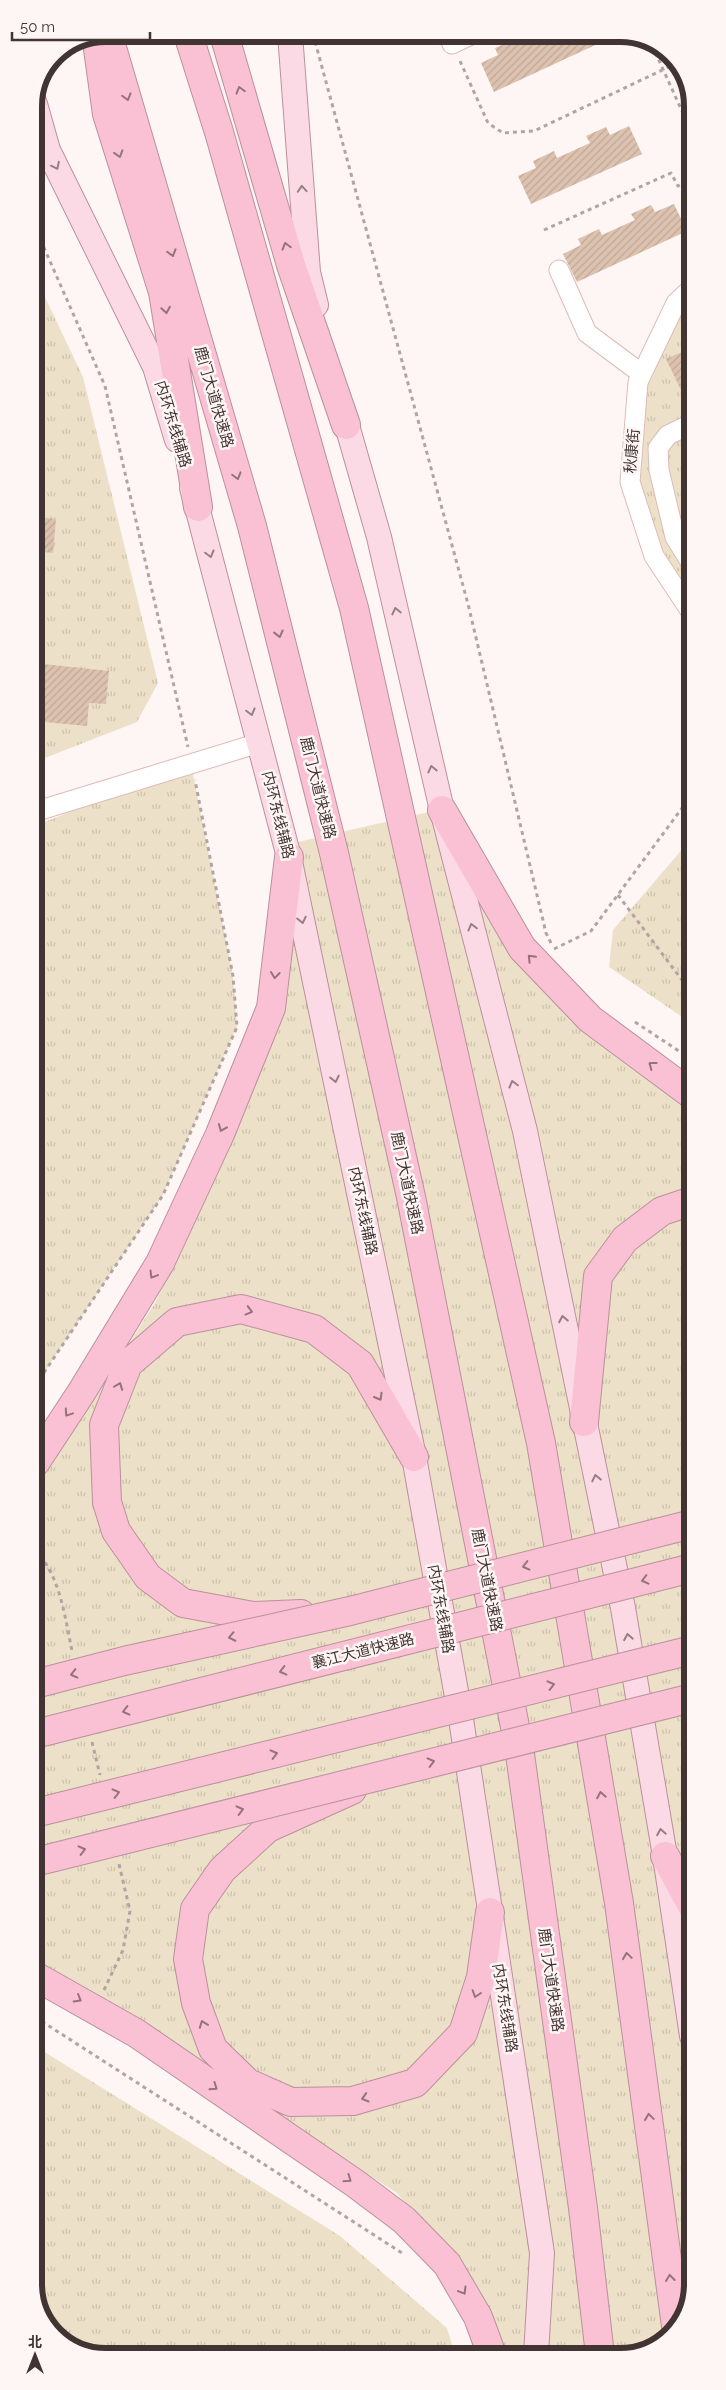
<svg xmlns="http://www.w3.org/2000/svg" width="726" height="2390" font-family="Raleway,'Noto Sans SC',sans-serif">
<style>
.grass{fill:url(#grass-tufts)}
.building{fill:url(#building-hatch)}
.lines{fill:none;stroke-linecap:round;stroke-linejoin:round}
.minor-casing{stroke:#debbb6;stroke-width:21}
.major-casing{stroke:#ba909b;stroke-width:26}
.highway-casing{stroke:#ba909b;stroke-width:30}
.path{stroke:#b0a5a4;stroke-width:3;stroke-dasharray:4 4;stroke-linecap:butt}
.minor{stroke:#fff;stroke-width:19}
.major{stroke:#fcdae5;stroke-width:24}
.highway{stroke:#fac1d4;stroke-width:28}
.highway-bridge-casing{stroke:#ba909b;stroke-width:30;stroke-linecap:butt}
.highway-bridge{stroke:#fac1d4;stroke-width:28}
.oneway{stroke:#95737b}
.oneway2{stroke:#967f83}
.labels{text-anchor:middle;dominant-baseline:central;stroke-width:5;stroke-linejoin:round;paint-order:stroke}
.street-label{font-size:15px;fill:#423432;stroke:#fef6f5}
.rim{fill:none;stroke:#423432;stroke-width:6}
</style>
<defs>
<pattern id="grass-tufts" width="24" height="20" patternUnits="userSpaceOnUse" patternTransform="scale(1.25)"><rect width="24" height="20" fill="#ece1c8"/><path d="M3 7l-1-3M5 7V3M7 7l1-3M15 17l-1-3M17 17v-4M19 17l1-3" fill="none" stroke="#ccc2ac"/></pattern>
<pattern id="building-hatch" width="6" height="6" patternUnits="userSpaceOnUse" patternTransform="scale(1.25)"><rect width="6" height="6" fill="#ddc2af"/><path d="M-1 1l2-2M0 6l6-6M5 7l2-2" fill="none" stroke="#bfa797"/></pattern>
</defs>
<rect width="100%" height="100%" fill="#fef6f5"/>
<path class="grass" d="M34,274L83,377L158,683L137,722L45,758L34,764Z
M691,289V612L654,556L630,482L638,382Z
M191,764L233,976L237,1027L163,1195L35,1386L34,826Z
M433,811L565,1010L691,1108L692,2284L674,2331L634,2355H504L462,2270L397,2193L35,1960V1490L155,1303L217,1173L288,994L298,842Z
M691,839V1023L609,967L613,930Z
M35,2046L340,2236L447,2328L455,2355L102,2356L59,2338L35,2298Z"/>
<path class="building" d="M543,34H619L494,92L481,63L498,55L495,48L517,39L520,45Z
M629,126L642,154L531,204L518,176L536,168L533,161L554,151L557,158L590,143L586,136L606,127L610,135Z
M674,204L687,231L577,282L563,254L581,245L578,239L599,229L602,235L635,220L631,214L651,205L655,212Z
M691,348V411L666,359Z
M34,517L56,519L53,553L34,551Z
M34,663L109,671L106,704L89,703L87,726L34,721Z"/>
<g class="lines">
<defs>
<path id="minor" d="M448,34L452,44L473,34
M559,270L587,333L642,374
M691,289L676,303L638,382L630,482L654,556L691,612
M691,424L668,435L658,448L659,470L675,537L691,563
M34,812L259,743"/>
<path id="major" d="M290,34L308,272L316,305
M35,104L48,150L155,367L177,440
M342,408L379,537L442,810L525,1131L623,1608L665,1856L692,2036
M192,488L289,857L414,1457L461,1719L542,2253L536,2355"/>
<path id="highway" d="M108,34L252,526L334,853L411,1197L519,1747L583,2208L600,2355
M188,34L219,132L354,608L541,1443L619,1903L676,2326
M224,34L291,265L346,425
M98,49L107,114L163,292L198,507
M442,810L522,948L590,1019L691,1094
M584,1422L598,1276L625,1239L662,1211L692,1201
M35,1463L81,1393L160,1263L220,1134L271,1008L289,857
M301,1614L253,1616L183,1603L148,1577L116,1531L107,1502L104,1425L128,1364L177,1322L241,1309L314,1329L360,1364L414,1457
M352,1790L268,1828L222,1870L195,1909L188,1959L196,2003L213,2049L248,2083L291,2102L353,2101L415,2083L463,2033L481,1977L490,1912
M665,1856L692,1906
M35,1976L136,2033L356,2184L404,2220L447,2264L478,2317L492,2355"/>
</defs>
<use href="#minor" class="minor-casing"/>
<use href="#major" class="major-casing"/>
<use href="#highway" class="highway-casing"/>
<path class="path" d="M313,34L468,604L546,933L552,945
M652,45L691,131
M460,61L488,123L503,133L534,131L675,64
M34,225L105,386L188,747
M544,230L671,173L678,186L691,179
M618,895L691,992
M554,949L591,931L691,796
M635,1022L691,1059
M35,1386L163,1195L237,1027L233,976L195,780
M35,1550C60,1575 65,1617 72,1651
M92,1742L100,1775
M104,1990L123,1950L130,1911L119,1864
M35,2017L402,2253"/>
<use href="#minor" class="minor"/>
<use href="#major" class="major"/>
<use href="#highway" class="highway"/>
<defs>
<path id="highway-bridge" d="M35,1684L124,1661L350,1611L692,1524
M35,1734L692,1568
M35,1813L692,1650
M35,1862L692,1698"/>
</defs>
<use href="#highway-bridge" class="highway-bridge-casing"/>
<use href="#highway-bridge" class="highway-bridge"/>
</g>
<defs><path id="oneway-chevron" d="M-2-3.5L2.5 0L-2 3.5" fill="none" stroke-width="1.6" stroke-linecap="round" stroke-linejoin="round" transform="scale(1.25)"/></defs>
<g class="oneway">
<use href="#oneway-chevron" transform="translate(240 90) rotate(-106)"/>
<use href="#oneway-chevron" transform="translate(127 97) rotate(74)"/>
<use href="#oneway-chevron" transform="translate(119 154) rotate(73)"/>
<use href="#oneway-chevron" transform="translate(286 246) rotate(-106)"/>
<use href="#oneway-chevron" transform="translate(172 253) rotate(74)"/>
<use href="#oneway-chevron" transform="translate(166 310) rotate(81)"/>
<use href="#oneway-chevron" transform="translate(237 476) rotate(74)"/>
<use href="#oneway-chevron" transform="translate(279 634) rotate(76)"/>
<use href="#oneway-chevron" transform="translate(531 958) rotate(-134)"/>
<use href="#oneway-chevron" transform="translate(275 975) rotate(97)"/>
<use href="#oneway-chevron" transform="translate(652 1065) rotate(-143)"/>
<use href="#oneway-chevron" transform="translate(222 1128) rotate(112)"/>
<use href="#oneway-chevron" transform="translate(153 1275) rotate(121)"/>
<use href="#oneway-chevron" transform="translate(249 1311) rotate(15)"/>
<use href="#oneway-chevron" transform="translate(119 1386) rotate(-69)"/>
<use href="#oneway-chevron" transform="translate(379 1397) rotate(60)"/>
<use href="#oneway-chevron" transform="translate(68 1413) rotate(124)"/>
<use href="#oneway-chevron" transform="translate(526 1566) rotate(166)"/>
<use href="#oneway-chevron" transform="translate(645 1580) rotate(166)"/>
<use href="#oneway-chevron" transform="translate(232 1637) rotate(168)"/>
<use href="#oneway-chevron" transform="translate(283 1671) rotate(166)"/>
<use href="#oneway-chevron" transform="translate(74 1674) rotate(166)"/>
<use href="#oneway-chevron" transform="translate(551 1685) rotate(-14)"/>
<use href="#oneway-chevron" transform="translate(126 1711) rotate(166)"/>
<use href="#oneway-chevron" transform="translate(274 1754) rotate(-14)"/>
<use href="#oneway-chevron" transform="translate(431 1762) rotate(-14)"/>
<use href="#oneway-chevron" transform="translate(116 1793) rotate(-14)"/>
<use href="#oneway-chevron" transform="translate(601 1795) rotate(-100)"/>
<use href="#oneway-chevron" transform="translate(240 1810) rotate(-14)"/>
<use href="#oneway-chevron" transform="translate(82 1850) rotate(-14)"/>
<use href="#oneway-chevron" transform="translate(627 1956) rotate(-98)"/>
<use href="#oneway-chevron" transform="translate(476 1994) rotate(108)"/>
<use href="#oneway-chevron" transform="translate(78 1999) rotate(30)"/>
<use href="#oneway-chevron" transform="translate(203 2024) rotate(-110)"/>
<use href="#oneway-chevron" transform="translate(214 2087) rotate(35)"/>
<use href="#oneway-chevron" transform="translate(365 2098) rotate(164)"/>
<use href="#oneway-chevron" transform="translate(649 2117) rotate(-98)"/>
<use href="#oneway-chevron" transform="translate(348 2179) rotate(35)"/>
<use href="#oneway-chevron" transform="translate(670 2278) rotate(-97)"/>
<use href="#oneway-chevron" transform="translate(463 2291) rotate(59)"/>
</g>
<g class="oneway2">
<use href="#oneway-chevron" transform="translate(56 166) rotate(64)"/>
<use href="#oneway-chevron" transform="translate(302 189) rotate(-94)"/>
<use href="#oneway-chevron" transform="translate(210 554) rotate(75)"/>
<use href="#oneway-chevron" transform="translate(396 611) rotate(-103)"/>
<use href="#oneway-chevron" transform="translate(251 712) rotate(75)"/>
<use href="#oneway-chevron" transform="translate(432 769) rotate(-103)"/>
<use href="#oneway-chevron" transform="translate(302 920) rotate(78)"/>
<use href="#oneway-chevron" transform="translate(472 927) rotate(-105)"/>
<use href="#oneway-chevron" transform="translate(335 1079) rotate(78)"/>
<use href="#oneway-chevron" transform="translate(513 1084) rotate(-105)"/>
<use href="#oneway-chevron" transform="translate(563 1319) rotate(-101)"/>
<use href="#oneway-chevron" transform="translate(596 1478) rotate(-102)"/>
<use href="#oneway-chevron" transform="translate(628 1637) rotate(-100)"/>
<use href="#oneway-chevron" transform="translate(661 1832) rotate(-100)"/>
</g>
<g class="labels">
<g class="street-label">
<text transform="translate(214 397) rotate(74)">鹿门大道快速路</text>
<text transform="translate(173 424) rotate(73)">内环东线辅路</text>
<text transform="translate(632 451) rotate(-85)">秋康街</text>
<text transform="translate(318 788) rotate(76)">鹿门大道快速路</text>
<text transform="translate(278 815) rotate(76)">内环东线辅路</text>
<text transform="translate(407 1183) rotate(78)">鹿门大道快速路</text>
<text transform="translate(363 1211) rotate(78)">内环东线辅路</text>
<text transform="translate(487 1580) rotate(79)">鹿门大道快速路</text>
<text transform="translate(441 1609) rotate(80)">内环东线辅路</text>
<text transform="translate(363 1651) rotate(-14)">襄江大道快速路</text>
<text transform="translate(551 1980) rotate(82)">鹿门大道快速路</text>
<text transform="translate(505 2008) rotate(81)">内环东线辅路</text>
</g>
</g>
<path d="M0 0H726V2390H0ZM106 42H620A64 64 0 0 1 684 106V2284A64 64 0 0 1 620 2348H106A64 64 0 0 1 42 2284V106A64 64 0 0 1 106 42Z" fill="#fef6f5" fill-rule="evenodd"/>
<path class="rim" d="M106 42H620A64 64 0 0 1 684 106V2284A64 64 0 0 1 620 2348H106A64 64 0 0 1 42 2284V106A64 64 0 0 1 106 42Z"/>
<g transform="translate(35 2355)" stroke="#fef6f5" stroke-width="4" paint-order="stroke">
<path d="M0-4L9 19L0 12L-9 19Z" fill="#423432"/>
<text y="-8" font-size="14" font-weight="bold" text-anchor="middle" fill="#423432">北</text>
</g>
<path d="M12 32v8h138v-8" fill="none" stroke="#423432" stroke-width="2.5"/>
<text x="20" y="32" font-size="15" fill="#423432" stroke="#fef6f5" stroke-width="4" paint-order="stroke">50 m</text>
</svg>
